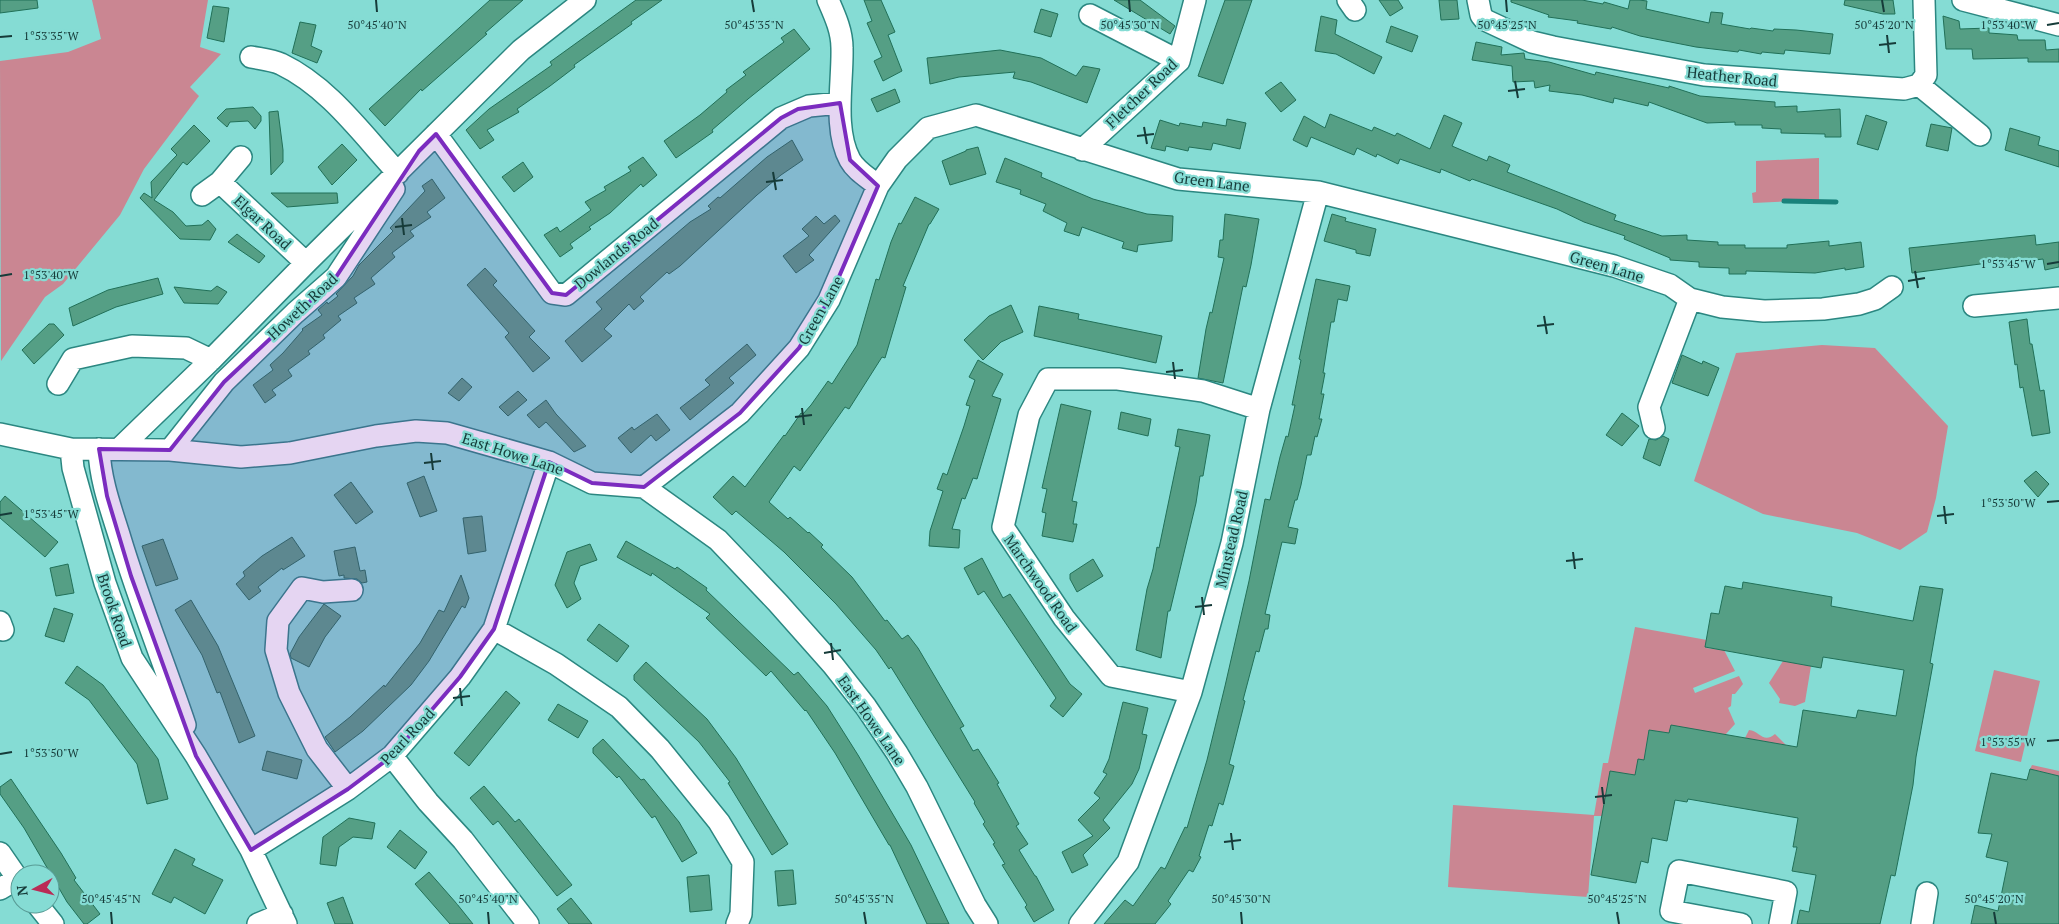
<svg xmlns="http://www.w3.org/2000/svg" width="2059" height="924" font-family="'PT Serif',serif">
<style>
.green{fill:#ca8692}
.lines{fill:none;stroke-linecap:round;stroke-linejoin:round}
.stream{stroke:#19827b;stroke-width:5}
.building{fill:#559f85;stroke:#217058}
.minor-casing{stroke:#2b8781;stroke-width:24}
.minor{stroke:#fff;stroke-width:21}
.marked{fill:#7b2cbf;fill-opacity:0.2;stroke:#7b2cbf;stroke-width:4;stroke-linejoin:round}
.ticks{fill:none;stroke:#163b39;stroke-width:2}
.labels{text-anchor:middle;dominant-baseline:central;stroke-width:4.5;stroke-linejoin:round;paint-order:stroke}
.street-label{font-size:15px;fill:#163b39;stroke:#85dcd4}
.ticks-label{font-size:12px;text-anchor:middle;fill:#163b39;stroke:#85dcd4;stroke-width:4.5;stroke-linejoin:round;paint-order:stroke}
</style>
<rect width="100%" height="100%" fill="#85dcd4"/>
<path class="green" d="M92,0H208L200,47L221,54L190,87L199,96L144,169L120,215L63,284L45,297L1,361L0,61L68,52L101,39Z
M1819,158V200L1753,203L1752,193L1756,192V161Z
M1822,345L1875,348L1948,426L1936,498L1927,532L1900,550L1857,533L1763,514L1694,481L1736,353Z
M1635,627L1707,640L1706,648L1724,650L1735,671L1693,688L1695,693L1739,676L1743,684L1735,694H1732L1731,706L1728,708L1735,724L1725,735L1669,733L1649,730L1645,753L1646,761L1602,816H1594L1588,897L1448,887L1453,805L1594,815L1603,763H1608Z
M1783,661L1811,666L1805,702L1795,706L1779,703L1780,699L1769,683Z
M1994,670L2040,681L2021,762L1975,751Z
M1749,730C1760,731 1763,744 1775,734L1786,745L1745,738Z
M2032,765L2059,771V776L2030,769Z"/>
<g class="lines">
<path class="stream" d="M1784,201L1836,202"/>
</g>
<path class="building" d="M0,0H37L38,8L0,13Z
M490,0H523L485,33L487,34L422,91L421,89L385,126L369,109Z
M636,0H662L631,22L632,24L574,65L575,67L550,86L517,109L519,112L487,130L494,140L480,149L466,130L489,109L552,65L550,62Z
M864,0H881L895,32L888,35L902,71L883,81L874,61L882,57L867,23L872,21Z
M1114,0H1140L1175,26L1170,34Z
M1225,0H1252L1223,84L1198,76Z
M1379,0H1398L1403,8L1390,16Z
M1439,0H1457L1459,19L1441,20Z
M1511,0H1582L1603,4L1604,2L1628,9L1630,0H1639L1647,1L1646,9L1709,23L1711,12L1723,13L1721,24L1750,29L1751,28L1773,31L1774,29L1796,30L1833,34L1830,54L1785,50L1784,54L1762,52L1761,54L1739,50L1738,52L1696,47L1640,36L1612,27L1611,29L1577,23L1578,21L1548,17L1549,15L1511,2Z
M1845,0H1893L1895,14H1883L1844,5Z
M213,6L229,8L224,42L207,38Z
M1041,9L1058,14L1051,37L1034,32Z
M1321,16L1337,20L1335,34L1382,57L1374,74L1336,54L1315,51Z
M1943,16L1959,21L1960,29L1989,28V33L2017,35L2018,40H2045L2046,50L2059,49V62H2028V58L1973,59L1972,49H1946Z
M300,22L316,25L311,46L322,51L317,63L292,53Z
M1391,26L1418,36L1412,52L1386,42Z
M794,29L810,49L748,99L712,130L713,132L676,158L664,141L700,115L727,92L726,90L746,75L743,72L784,42L781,38Z
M1476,42L1502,47L1501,55L1524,53L1525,59L1549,62L1595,75L1596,72L1669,88V86L1700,96L1775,102V107L1797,106V112L1840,109L1841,137H1825V134L1781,133V129L1762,128V125H1735V122L1707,123L1649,102L1648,106L1614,98L1613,103L1582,95L1549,91L1550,85L1535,88L1534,81L1513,82L1512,66L1472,60Z
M1000,50L1041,58L1076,76L1083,66L1100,69L1087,103L1031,82L1013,78L1015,72L959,77L930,84L927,58Z
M1281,82L1296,100L1281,112L1265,93Z
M895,89L900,102L877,112L871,99Z
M253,107L261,116V121L255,129L248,121L230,122L227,127L217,118L226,109Z
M278,111L283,150V162L271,175L269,112Z
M1330,114L1372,131L1374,127L1395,136L1397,133L1430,149L1444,115L1462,123L1452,146L1487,161L1489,156L1510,165L1507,172L1616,215L1614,220L1662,236L1687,235V240L1718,242V245H1745V248H1787V245L1829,241V246L1861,242L1864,267L1845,270V268L1815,273L1746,271V274H1729V268L1699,267V262L1670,260V258L1624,239L1625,236L1584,222L1557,209L1472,179L1470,181L1441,169L1440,173L1400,159L1398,164L1377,154L1376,157L1357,148L1354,155L1311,137L1307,147L1293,140L1304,116L1325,128Z
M1866,115L1887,122L1878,150L1857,144Z
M1227,119L1246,123L1240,149L1213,143L1211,150L1189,147L1188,151L1166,146L1165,151L1151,148L1160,120L1179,126L1180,123L1202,127L1203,122L1226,126Z
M1931,124L1952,128L1948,151L1926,146Z
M194,125L210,141L187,165L183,162L154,200L173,212L186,226L202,225L208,220L216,229L210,240L180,239L140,198L144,193L152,198L151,182L177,155L171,149Z
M2010,128L2040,137L2038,145L2059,151V167L2005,150Z
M792,140L803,160L781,175L757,195L680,266L669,274L667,272L640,297L644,301L634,310L629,304L604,329L612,336L582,362L565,341L602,309L596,302L690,222L711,209L708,206L718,197L720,198L767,157Z
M342,144L357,160L332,185L318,167Z
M978,147L986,174L950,185L942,161L966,151V150Z
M643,157L657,175L643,187L641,184L610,213L589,227L591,229L570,244L573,248L560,257L544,235L557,227L560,232L591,210L585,202L606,190L604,187L631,171L628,167Z
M1005,158L1042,173L1041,177L1093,199L1147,214L1173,216L1172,241L1138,245L1137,252L1122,248L1124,242L1082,227L1079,236L1064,231L1067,223L1043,211L1046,204L1020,194L1021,190L996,182Z
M523,162L533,177L514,192L502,177Z
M432,179L445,198L427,212L431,217L410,231L414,236L392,253L395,257L371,278L375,284L354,298L357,303L338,316L341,320L323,335L325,338L308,351L310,354L288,370L292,376L272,390L276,395L265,403L253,385L273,370L270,365L283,353L303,330L302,329L322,315L318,310L327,302L328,304L338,296L336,294L353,276L359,265L393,231L390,228L425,191L422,186Z
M271,193H337L338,203L287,207Z
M915,197L939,209L930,224H929L903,286L906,287L885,358L882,357L849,409L845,407L800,471L794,466L769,502L788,519L790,517L808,533L809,532L823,545L821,547L852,577L885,621L887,620L902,639L908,635L918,648L964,726L960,728L973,751L978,749L999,783L997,784L1019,824L1016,826L1028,844L1019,850L1035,876H1036L1054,910L1034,922L1025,907L1027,905L1002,865L1005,864L993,844L995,843L983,824L985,822L974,803L975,802L891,667L889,669L876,650L836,604L784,552L736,511L732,515L713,497L733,476L745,487L784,435L785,436L801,413L803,414L811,405L828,381L832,384L857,345L876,279L879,280L891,242L899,223L901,224Z
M1225,214L1259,219L1251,265L1246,287L1243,286L1223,383L1198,378L1206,329L1210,312L1212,313L1224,258L1218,257L1220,240H1223Z
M1332,214L1346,218L1345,221L1376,229L1370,256L1356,253V250L1324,241Z
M835,215L840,221L809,255L814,260L796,273L783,256L809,236L802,229L816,216L824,224Z
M237,234L265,256L259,263L228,242Z
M2035,235L2036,245L2059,242V267L2045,270L2043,259L2004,264L2003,261L1912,273L1909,248Z
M485,268L497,281L493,285L535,331L529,337L550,358L533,372L505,337L509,333L467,285Z
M158,278L163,294L116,307L73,326L69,308L108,290Z
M1316,279L1350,286L1347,301L1338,299L1334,322H1331L1323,373H1325L1321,394H1324L1319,419H1322L1317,437L1315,436L1311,455H1307L1301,485L1297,500H1295L1288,527L1298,529L1295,544L1282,542L1265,614L1270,615L1268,629H1265L1259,652L1256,651L1243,700L1245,701L1229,764L1234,766L1223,805L1219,803L1212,826L1209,825L1199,856L1201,857L1193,872L1189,870L1168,901L1171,904L1155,924H1104L1125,900L1133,906L1161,867L1165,869L1185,827L1187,828L1207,760L1225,686L1249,581L1265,499L1270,500L1280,457L1286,436L1288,437L1295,405H1292L1301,360L1299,359Z
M217,286L227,292L218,304L184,303L174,287L211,291Z
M1011,305L1023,332L1001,342L983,360L964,340L989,316Z
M1039,306L1079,314L1078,319L1162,336L1156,363L1034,336Z
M2027,319L2030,344H2032L2040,391L2044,390L2050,433L2032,436L2023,387L2020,388L2017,364L2015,365L2009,322Z
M49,324H54L64,335L34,364L22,350Z
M747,344L756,355L729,378L734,383L690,420L680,408L710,385L705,380Z
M1682,355L1702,364L1703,361L1719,368L1708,396L1672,383Z
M978,360L1003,374L992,396L1001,399L977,479L973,478L965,499L962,498L952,529L960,530L959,548L929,546L930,531L943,491L937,489L943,473L947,475L964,426L970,406L966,405L975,380L969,377Z
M462,378L472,387L459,401L448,393Z
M518,391L527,400L508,416L499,407Z
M546,400L556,414L586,446L574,452L546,422L539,428L527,415Z
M1061,404L1091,411L1072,501L1077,502L1073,524H1077L1073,542L1042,536L1046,513L1042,512L1047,489L1042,488Z
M1121,412L1151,419L1148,436L1118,429Z
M1622,413L1639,426L1622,446L1606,435Z
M657,414L670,430L656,441L651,435L631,453L618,438L632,427L634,430Z
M1178,429L1210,435L1203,476H1200L1196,503L1170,611H1168L1161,658L1136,650L1147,589L1153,569L1157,547L1159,548L1180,447L1175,446Z
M1663,436L1669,439L1660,466L1643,458L1649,439L1656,440Z
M2036,471L2049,484L2038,497L2024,481Z
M424,476L437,511L420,517L407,483Z
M351,482L373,512L356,524L334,495Z
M5,496L58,542L45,557L0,518V502Z
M482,516L486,551L468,554L463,518Z
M292,537L305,556L283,570L282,568L258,587L261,591L249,600L236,584L245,576L243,572L262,556Z
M163,539L178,579L156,586L142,546Z
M626,541L675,569L677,567L707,588L706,590L794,675L798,672L827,706L858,755L911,845L949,924H927L890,845H889L835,753L806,710L805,711L771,671L766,676L706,618L710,614L652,573L651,576L617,557Z
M590,544L597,560L580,566L574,583L581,599L567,608L555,585L567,552Z
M355,547L360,571L365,570L367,582L362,583L357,579L344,578V575L339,576L334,551Z
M982,558L1003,598L1010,594L1070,684L1082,694L1063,717L1050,706L1056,698L984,591L978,595L964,568Z
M1093,559L1103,576L1077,592L1070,579V574Z
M68,564L74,593L56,596L50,568Z
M461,575L469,598L465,608L462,606L429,661L411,685L363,731L335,752L325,737L350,717L384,685L385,687L420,643L439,610L444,612Z
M1743,582L1832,597L1831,606L1913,621L1920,586L1943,589L1930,663L1933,664L1916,757L1913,785L1895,876L1891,875L1880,924H1797L1800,910L1809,912L1816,875L1792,871L1797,847H1793L1798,818L1688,799L1687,802L1675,800L1667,841L1652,838L1648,863L1641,861L1636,883L1591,875L1610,771L1635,775L1638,759L1644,760L1649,730L1669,733L1671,725L1797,747L1803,710L1856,718L1858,710L1896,716L1904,670L1823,657L1821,668L1705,647L1711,613L1719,614L1725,586L1742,589Z
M191,600L218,646L255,736L239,743L220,692L217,693L202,655L175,610Z
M324,604L341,616L325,637L309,667L291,658L290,654L299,637Z
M54,608L73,614L64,642L45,636Z
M599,624L629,646L617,662L587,640Z
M646,662L707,719L736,758L788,844L772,855L728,783L730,782L699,742L634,680V675Z
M77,666L103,685L158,759L168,799L147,804L137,764L89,700L65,683Z
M506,691L520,703L469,766L454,753Z
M1123,702L1148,708L1142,734L1147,735L1139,769L1132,784L1103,820L1110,828L1083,855L1088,865L1072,873L1062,852L1093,836L1078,820L1100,798L1094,793L1107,774L1103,772L1109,759Z
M558,704L588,721L578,738L548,720Z
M603,739L641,780L644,779L679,822L697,853L682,862L655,816L652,818L619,776L617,778L593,753V748Z
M267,751L302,760L297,779L262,770Z
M2030,769L2059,776V924H1971L1975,905L1998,911L2008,862L1986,857L1992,834L1978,833L1991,773L2027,780Z
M11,779L61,853L76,878L74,880L100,914L87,924H84L67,902L24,828L0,794V787Z
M484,786L515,822L519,819L572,885L557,896L498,821L493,825L470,798Z
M349,818L375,823L372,839L353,837L339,847L336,866L320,864L323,837Z
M400,830L427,852L415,869L387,847Z
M175,849L195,859L192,865L223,880L205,914L174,897L171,903L152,894Z
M793,870L796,904L778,906L775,871Z
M429,872L457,904L473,924H450L415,884Z
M709,875L712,910L690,912L687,877Z
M343,897L353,924H335L327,903Z
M571,898L592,924H569L557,909Z"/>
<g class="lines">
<defs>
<path id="minor" d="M828,0C835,16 842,31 842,48C843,82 833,129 850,160C856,171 869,178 878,186
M1348,0L1355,10
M1478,0L1481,15L1485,20L1532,42L1553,47L1704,75L1904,89L1919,85L1926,75L1924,0
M1963,0L2059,25
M1090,15L1179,61
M251,57C261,59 272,60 281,64C329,87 362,134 398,173
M1919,85L1980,135
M436,134L552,293L566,295L781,118L809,106L840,103
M1082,150L1179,61L1195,0
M220,182L241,157
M202,195L220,182L306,263
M1974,306L2059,298
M58,384L73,359L132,346L186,348L211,360
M1654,428L1649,407L1690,299
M0,434L71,449L170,450L241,457L290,453L376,436L416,431L447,433L549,462L592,483L644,487L718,540L778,603L833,665L866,707L897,753L917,787L975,905L987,924
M71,449L73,468L105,583L132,658L196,756L251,850L286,924
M99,449C100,480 111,509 120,538C139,601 164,663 185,725
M119,449L211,360L306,263L521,50L585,0
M170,450L224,382L295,313L336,277L394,189
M644,487L740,413L799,348L829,300L878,186L897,159L928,128L976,115L1178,179L1318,192L1614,266L1670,285L1690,299L1722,307L1764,311L1823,309L1859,304L1875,299L1892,287
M0,622L3,630
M494,629L556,664L619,707L660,749L719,822L743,862L741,914L737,924
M1191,692L1111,676L1064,618L1003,527L1029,415L1048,379H1118L1203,391L1259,409
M392,756L428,802L463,840L528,924
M348,789L317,749L289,693L276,650L278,621L302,588L323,592L352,590
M251,850L348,789L392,756L460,677L494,629L549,462
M0,853L20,882
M0,889L17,879
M37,904L53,924
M258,924L282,914
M1080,924L1128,862L1191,692L1232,543L1259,409L1318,192
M1741,924L1671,911L1679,871L1786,892L1780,924
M1922,924L1927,893"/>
</defs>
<use href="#minor" class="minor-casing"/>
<use href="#minor" class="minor"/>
</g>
<path class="marked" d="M840,103L850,160L878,186L829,300L799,348L740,413L644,487L592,483L549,462L494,629L460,677L392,756L348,789L251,850L196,756L131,576L107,496L99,449L170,450L224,382L336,277L419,151L436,134L552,293L566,295L781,118L798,109Z"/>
<path class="ticks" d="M376,0L377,12M752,0L754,12M1129,0L1130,12M1506,0L1507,12M1882,0L1884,12M2047,25L2059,23M1887,35L1889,53M0,37L12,36M1879,45L1896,43M1515,81L1518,98M1508,91L1525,89M1144,127L1147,144M1137,136L1154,134M773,172L776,190M766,182L783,180M402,218L404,235M395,227L412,225M2047,264L2059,262M1915,271L1918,288M0,276L12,274M1908,281L1925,278M1544,316L1547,334M1537,326L1554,324M1173,362L1175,379M1166,372L1183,370M802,408L804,425M795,417L812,415M431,453L433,470M424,463L441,461M2047,502L2059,501M1944,506L1946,524M0,515L12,513M1937,516L1954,514M1573,552L1575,569M1566,561L1583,559M1202,597L1204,615M1195,607L1212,605M831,643L833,660M824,653L841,650M460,688L462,706M453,698L470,696M2047,741L2059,740M0,754L12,752M1602,787L1604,804M1595,797L1612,795M1231,833L1233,850M1224,842L1241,840M111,912L112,924M488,912L489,924M864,912L866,924M1241,912L1242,924M1617,912L1619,924M1994,912L1996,924"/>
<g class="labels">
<g class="street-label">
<text transform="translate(1732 76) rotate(6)">Heather Road</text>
<text transform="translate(1141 93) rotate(-44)">Fletcher Road</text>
<text transform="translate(1212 181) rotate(7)">Green Lane</text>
<text transform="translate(263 222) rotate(43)">Elgar Road</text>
<text transform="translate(616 253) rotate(-39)">Dowlands Road</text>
<text transform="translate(1607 266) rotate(16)">Green Lane</text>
<text transform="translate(302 306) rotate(-43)">Howeth Road</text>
<text transform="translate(820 310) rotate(-61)">Green Lane</text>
<text transform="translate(513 453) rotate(18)">East Howe Lane</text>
<text transform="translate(1231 539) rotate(-77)">Minstead Road</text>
<text transform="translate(1041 583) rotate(55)">Marchwood Road</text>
<text transform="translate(115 610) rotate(71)">Brook Road</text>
<text transform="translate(872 720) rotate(55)">East Howe Lane</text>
<text transform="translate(407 736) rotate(-47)">Pearl Road</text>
</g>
</g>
<g class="ticks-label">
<text x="2008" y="29">1°53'40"W</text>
<text x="377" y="29">50°45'40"N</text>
<text x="754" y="29">50°45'35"N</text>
<text x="1130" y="29">50°45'30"N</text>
<text x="1507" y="29">50°45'25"N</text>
<text x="1884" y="29">50°45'20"N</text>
<text x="51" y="40">1°53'35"W</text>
<text x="2008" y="268">1°53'45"W</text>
<text x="51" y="279">1°53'40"W</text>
<text x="2008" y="507">1°53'50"W</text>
<text x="51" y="518">1°53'45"W</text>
<text x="2008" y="746">1°53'55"W</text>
<text x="51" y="757">1°53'50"W</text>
<text x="111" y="903">50°45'45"N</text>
<text x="488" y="903">50°45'40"N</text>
<text x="864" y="903">50°45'35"N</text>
<text x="1241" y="903">50°45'30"N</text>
<text x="1617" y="903">50°45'25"N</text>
<text x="1994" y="903">50°45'20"N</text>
</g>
<g transform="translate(35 889) rotate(263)"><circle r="24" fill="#85dcd4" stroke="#599c96"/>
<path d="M0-4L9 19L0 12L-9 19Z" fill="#ba2b56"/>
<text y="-8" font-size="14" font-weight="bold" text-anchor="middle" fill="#163b39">N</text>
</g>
</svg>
